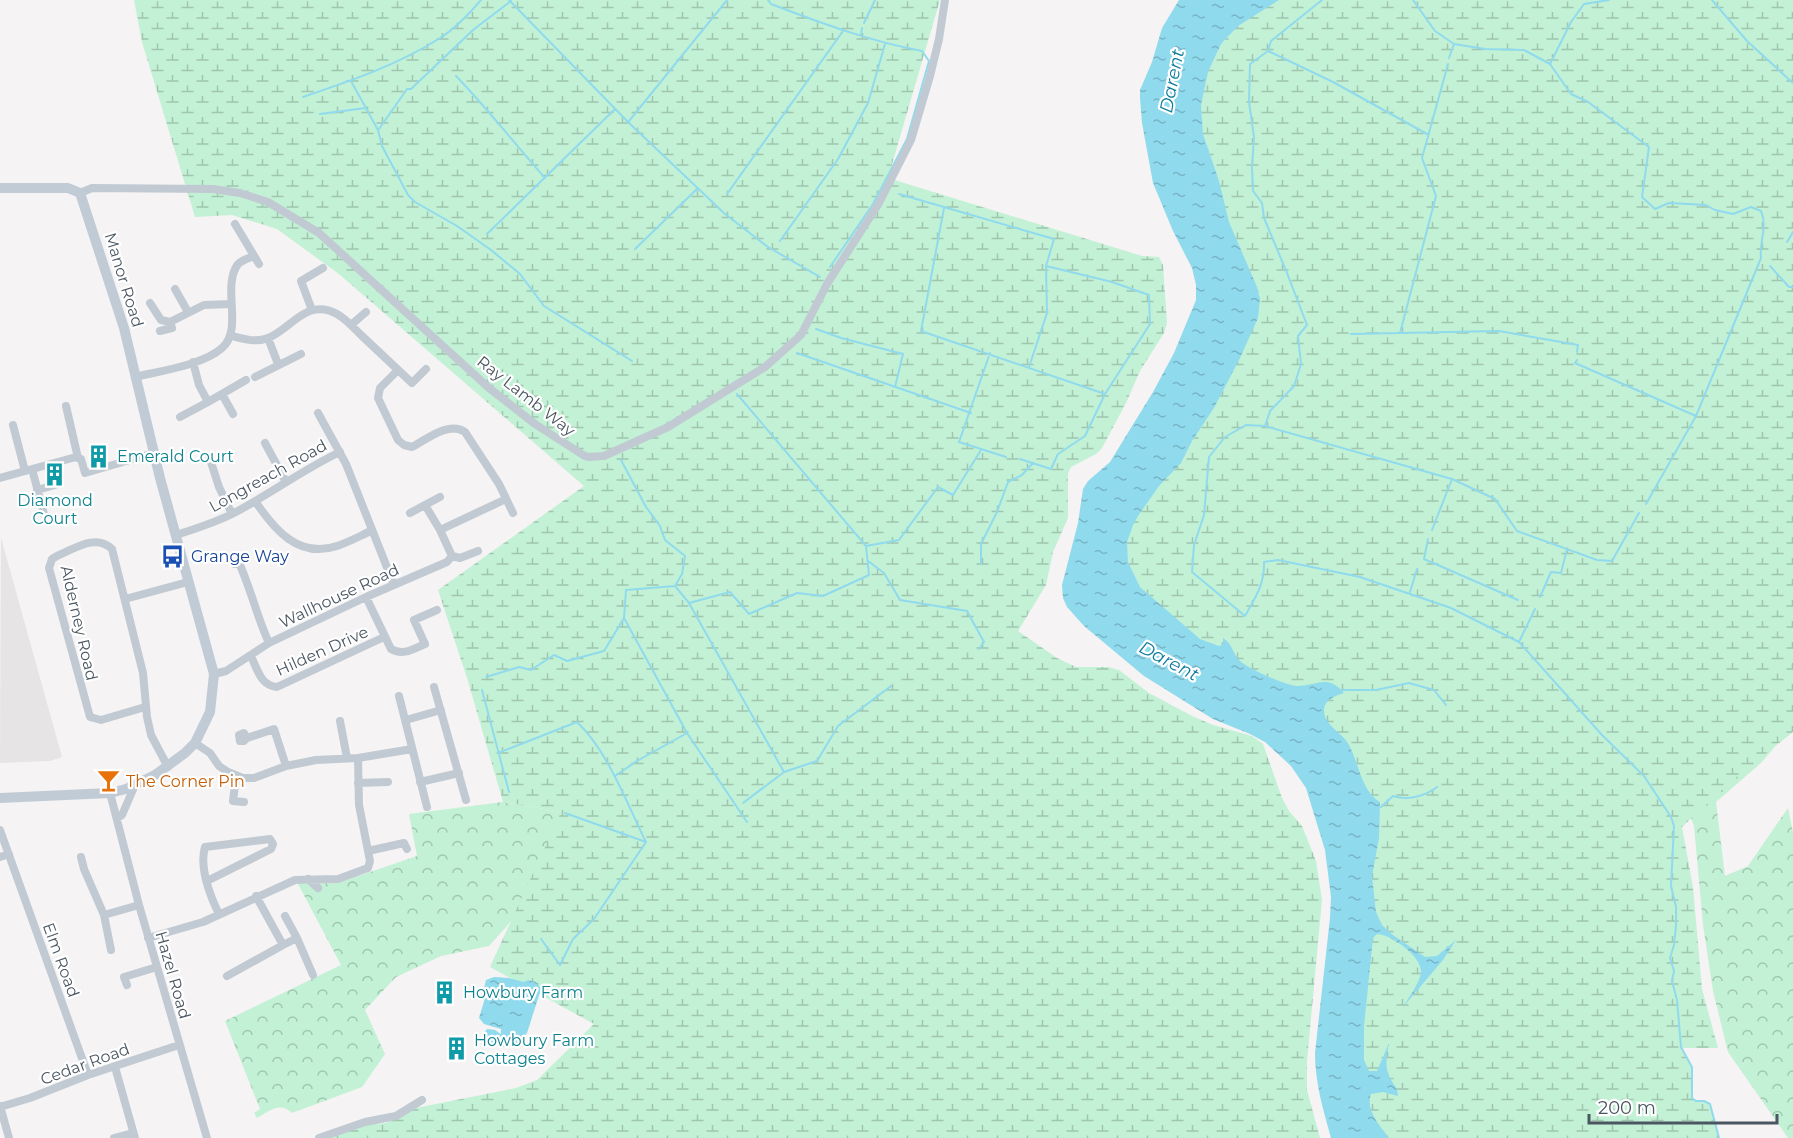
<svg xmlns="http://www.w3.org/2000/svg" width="1793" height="1138" font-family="Montserrat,sans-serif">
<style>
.education{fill:#e6e4e5}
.forest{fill:url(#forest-crowns)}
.wetland{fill:url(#wetland-marsh)}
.water{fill:url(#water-ripples)}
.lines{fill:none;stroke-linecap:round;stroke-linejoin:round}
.stream{stroke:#90daee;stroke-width:2}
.street{stroke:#c1cad2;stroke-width:8}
.secondary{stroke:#c1cbd6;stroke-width:10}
.labels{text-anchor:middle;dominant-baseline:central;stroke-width:4.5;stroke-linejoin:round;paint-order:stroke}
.street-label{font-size:16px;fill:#4a5661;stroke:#fff}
.culture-label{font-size:16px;fill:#0d838f;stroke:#fff;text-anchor:start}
.transit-label{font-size:16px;fill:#164399;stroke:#fff;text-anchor:start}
.food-label{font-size:16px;fill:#c56008;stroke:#fff;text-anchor:start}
.water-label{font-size:18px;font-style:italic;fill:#0c7c9b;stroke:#fff}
</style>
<defs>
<pattern id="forest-crowns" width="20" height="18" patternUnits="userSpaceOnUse" patternTransform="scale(1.5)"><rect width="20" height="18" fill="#c3f1d5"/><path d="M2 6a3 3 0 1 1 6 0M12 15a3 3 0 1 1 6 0" fill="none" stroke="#a0c6b0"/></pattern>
<pattern id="wetland-marsh" width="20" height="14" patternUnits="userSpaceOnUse" patternTransform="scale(1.5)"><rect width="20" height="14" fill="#c3f1d5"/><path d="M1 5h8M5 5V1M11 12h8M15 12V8" fill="none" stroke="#a0c6b0"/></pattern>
<pattern id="water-ripples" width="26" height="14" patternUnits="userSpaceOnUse" patternTransform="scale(1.5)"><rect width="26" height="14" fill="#90daee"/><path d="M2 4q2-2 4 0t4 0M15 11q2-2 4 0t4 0" fill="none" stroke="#78b4c4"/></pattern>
</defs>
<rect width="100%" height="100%" fill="#f5f3f3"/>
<path class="education" d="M1,538L62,757L50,761L0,763Z"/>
<path class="forest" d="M1793,725L1761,763L1716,802L1725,876L1748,866L1788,808L1793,832V1138H1788L1728,1052L1713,991L1703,925L1694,826L1686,805Z
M503,802L562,812L513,919L489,946L441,956L396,977L365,1010L385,1054L362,1087L292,1113C280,1101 269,1111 257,1118L254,1113L260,1109L225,1021L341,965L298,884L338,883L417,856L409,814Z"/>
<path class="wetland" d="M134,0H940L888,178L1142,256L1159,257L1163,265L1167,323L1164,333L1140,371L1126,403L1102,448L1096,454L1071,467L1068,473V518L1053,552L1046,585L1018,631L1057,658L1076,667H1108L1119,670L1149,693L1192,716L1213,725L1252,736L1263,744L1282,798L1289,811L1302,826L1316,861L1322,900L1307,1061V1090L1320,1138H324L362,1125L386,1123L416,1108L516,1088L537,1080L594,1024L490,967L561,812L503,802L467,678L438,590L584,486L339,274L277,229L232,215L195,217L142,42Z
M1242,0H1793V732L1729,783L1682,827L1693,887L1702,989L1718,1048H1681L1692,1067V1098L1696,1101H1704L1710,1104L1719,1138H1366L1353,823L1130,606L1115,501L1228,284L1166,120Z"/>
<path class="water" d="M1179,0H1279L1238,26L1221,44L1208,72L1201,105L1203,134L1219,181L1229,222L1257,287L1260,299L1258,318L1240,358L1214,408L1192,441L1181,463L1159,486L1138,516L1133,525L1127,542L1128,562L1140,587L1200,639L1219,646L1223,644V638C1233,644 1232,653 1240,661C1249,669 1279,682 1291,685C1314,690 1325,671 1344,693C1335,696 1324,700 1324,711C1324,725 1343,733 1349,745C1359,763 1361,791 1380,802L1379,838L1372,876L1376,912L1382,925L1393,935L1425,957L1437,956L1456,940L1443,960L1404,1006C1409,996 1420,983 1421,972C1422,956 1390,934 1377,934L1373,938L1364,1026V1060L1369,1071H1377L1389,1043C1387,1054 1384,1066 1390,1078C1393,1084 1398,1088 1398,1096L1383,1092L1371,1094C1365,1110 1380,1126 1389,1138H1331C1323,1109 1315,1083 1315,1053L1330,918L1331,897L1325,850L1306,788L1291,766L1265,742L1250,734L1213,719L1144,676L1084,626L1067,607L1063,598L1062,585L1078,523L1083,489L1088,481L1110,462L1153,392L1174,353L1196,300V285L1192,268L1173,231L1153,183L1142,123L1140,98V90L1152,62L1162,28Z
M494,977L509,978L524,982L528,980L536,982L541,989L527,1033L517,1046C500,1048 493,1048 484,1033L487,1029L495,1030L501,1034V1029L484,1024L479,1018L485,998L484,988L486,980Z"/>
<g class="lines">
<path class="stream" d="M509,0L628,122L725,214L768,247L820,277
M768,0L771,4C821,23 869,41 922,51L929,61L907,139L873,204L830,267
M1322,0L1271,41L1268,51L1333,82L1427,134
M1413,0L1435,31L1454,44L1485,49L1524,50L1550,64L1571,94L1588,102L1649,147L1642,197L1655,209L1669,203L1706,205L1715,210L1733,214L1751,207L1761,211C1768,227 1759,241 1761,258L1696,416L1646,504
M1712,0L1747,41L1793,83
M864,23L875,0
M861,36L862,28
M1449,58L1454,44
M1550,64L1571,22L1584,4L1609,0
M456,76C487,108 515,144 545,178
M351,81L378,130L382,146L408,195L415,202L457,226L491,250L520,274L544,306L632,361
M303,97C350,81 398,65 440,38C456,28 469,14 481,0
M320,114L366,108
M629,121L727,0
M379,129L407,89H411L473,30L511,1
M727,194L843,31
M899,194L1054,239L1046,266L1047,313L1029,367
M944,208L921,331L1105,394
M487,234L615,109
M780,241L838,159L868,103L885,44
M1787,242L1793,232
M635,249L697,189
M1770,266L1789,287H1793
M816,329L841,338L903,354L895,387
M1400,333L1436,196L1422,158L1448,64
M1351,334L1499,331L1578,345L1577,352
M797,353L971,413
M990,353L959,442L1006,457
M1577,360L1575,363L1696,416
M1265,426L1270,411L1294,386L1301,364L1298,336L1307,325L1287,273L1264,218L1262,203L1253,191L1252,168L1254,137L1249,102L1250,64L1268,51
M1020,459L1051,469L1058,454L1085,436L1105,394L1150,324L1149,295L1112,282L1046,266
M1432,530L1452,479
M1428,539L1424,559L1518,600
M866,546L899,540L938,487L953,495L981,450
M868,561L884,573L900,600L967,611L984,642L979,649
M981,564V544L997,512L1008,482L1022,475L1033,463
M675,586L689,603L784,772
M1410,592L1417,569
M1540,597L1551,572L1561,573L1567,549
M689,603L730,592L749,614L797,593L823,596L869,575L866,546L737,394
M1535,609L1519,642L1451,608L1360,577L1278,560L1264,562C1265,584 1255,598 1245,616L1192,572L1194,545L1204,515L1209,457L1225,437L1246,425L1265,426L1452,479L1495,499L1517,531L1597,560L1612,561L1639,513
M624,618L687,733L747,822
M1519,642L1602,735L1644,776L1671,817L1674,826L1671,886L1676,907V926L1674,945L1670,958L1674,971L1672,981L1677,1000L1681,1047L1692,1067V1098L1696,1101H1704L1710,1104L1719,1138
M486,677L519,667L531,670L554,655L567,661L604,651L624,618L626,590L675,586L682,574L685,556L665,540L660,526L646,507L621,460
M482,690L509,792
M1341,690H1376L1409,683L1434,690L1446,705
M498,753L577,722C608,751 627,804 646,842L594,919L573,939L560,965L541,939
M615,776L637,761L687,733
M743,803L784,772L817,761L838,726L891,686
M1381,807L1393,796C1407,801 1426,796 1437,787
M565,813L646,842"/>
<path class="street" d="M80,193L92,188L213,189L240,193L268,202L319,233L489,388L535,424L583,455L588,457L604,456L668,427L765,367L801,335L827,284L879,203L911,140L930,76L939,39L945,0
M235,224L259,264
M175,289L188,312
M150,303L161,320L170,322
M312,310L301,281L323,268
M351,325L366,312
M160,331L172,328L170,322L204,305L231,304
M232,336C243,339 256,343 268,338C291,329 307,297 337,314C346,319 354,328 361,335C378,351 395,367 412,383L426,369
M268,338L278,364
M398,370L380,388L378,398L398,440L404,445L412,447C427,439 449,421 465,432L499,484L513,513
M135,377C160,371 203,365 222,348C244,329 221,287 238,264C242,260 249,258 254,256
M255,377L301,354
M222,394L233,414
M208,402L246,380
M66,406L78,458
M318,413L346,464L394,585
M180,417L208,402L199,385L193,362
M13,425L25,471
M265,443L286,482
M209,456L219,487L232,514
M32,469L44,514
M0,478L76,457L81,459L85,473L154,453
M37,490L55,485
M255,501C274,529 298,559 337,546C349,542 360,536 371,531
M425,505L440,497
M410,513L425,505L440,530
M176,535C195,529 214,523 232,514C269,495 302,470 340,452
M452,556L440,530L506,499
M235,564L239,563C251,589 257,617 269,643
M366,597L391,649C403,656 413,649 425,644L414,620L437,610
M125,599L188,582
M251,656C257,669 261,686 277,687L384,637
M214,674L226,671L269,643L366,597L447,562L452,556L460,558L478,551
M434,687L466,800
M399,696L427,807
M145,707L101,720L90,717L49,568L52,559L57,556C74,549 96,533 112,549L143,673L147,717L151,735L168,767
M406,720L441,710
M340,721L347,758
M247,738L244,733L239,735L240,741H244L247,738L274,729L286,766
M195,743L210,753L219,766L228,772L243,778H254L286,766L316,760L358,758L412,749
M236,777L233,801L244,802
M420,782L459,773
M358,783L388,782
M110,793L139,905L207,1138
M117,818L122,815L135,785
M0,830L88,1075
M368,851L404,843L407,849
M0,857L9,854
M81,857L84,869L104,915L111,950
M308,879L318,888
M207,881L271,849L273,844L270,839L205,847C199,867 210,896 219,914
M104,915L139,905
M285,916L297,938
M148,938L203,922L295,880L338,879L368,868L370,861L359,805L358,758
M283,945L297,938L313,975
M227,976L283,945L256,896
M127,985L124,977L157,967
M115,1067L135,1138
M0,1106L9,1138
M0,1107L30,1098L88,1075L179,1045
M114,1138L133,1133
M319,1138L365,1122L396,1116L422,1100"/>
<path class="secondary" d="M0,188H68L80,193L124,328L160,478L214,674L210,712L195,743L185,753L155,775L126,789L110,793L0,798"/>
</g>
<defs>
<symbol id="building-bare" viewBox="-9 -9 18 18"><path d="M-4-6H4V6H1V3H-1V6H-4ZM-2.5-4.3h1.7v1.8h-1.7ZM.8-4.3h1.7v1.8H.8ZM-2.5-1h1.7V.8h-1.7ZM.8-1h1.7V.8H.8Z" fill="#0f9aa8" stroke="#fff" stroke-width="2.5" paint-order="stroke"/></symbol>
<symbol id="bus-bare" viewBox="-9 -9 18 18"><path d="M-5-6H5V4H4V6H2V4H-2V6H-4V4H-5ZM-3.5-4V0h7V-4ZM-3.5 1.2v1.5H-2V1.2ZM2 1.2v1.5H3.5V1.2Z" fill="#1a4fb4" stroke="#fff" stroke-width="2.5" paint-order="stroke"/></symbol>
<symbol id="bar-bare" viewBox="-9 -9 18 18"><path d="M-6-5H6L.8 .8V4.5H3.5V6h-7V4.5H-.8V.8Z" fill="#e8710a" stroke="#fff" stroke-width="2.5" paint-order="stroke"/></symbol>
</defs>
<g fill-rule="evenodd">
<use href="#building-bare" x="82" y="440" width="33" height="33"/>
<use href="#building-bare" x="38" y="458" width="33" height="33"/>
<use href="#bus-bare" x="156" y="540" width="33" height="33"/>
<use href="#bar-bare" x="92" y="764" width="33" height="33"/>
<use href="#building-bare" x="428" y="976" width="33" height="33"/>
<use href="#building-bare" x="440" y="1032" width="33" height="33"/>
</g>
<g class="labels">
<g class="street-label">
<text transform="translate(124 280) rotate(73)">Manor Road</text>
<text transform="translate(526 396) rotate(38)">Ray Lamb Way</text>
<text transform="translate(268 476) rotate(-29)">Longreach Road</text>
<text transform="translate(339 596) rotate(-25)">Wallhouse Road</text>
<text transform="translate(79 623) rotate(77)">Alderney Road</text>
<text transform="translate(322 651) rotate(-24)">Hilden Drive</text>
<text transform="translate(61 960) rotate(70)">Elm Road</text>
<text transform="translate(173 975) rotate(74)">Hazel Road</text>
<text transform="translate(85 1064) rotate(-20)">Cedar Road</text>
</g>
<g class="culture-label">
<text x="117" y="456">Emerald Court</text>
<text x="55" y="500" text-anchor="middle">Diamond<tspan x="55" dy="18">Court</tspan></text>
<text x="463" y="992">Howbury Farm</text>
<text x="474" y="1040">Howbury Farm<tspan x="474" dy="18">Cottages</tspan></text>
</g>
<g class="transit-label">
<text x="191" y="556">Grange Way</text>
</g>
<g class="food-label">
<text x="126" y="781">The Corner Pin</text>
</g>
<g class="water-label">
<text transform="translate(1172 81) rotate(-79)">Darent</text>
<text transform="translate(1169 661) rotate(28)">Darent</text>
</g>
</g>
<path d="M1589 1114v9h188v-9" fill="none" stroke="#4a5661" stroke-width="3"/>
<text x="1598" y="1114" font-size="18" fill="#4a5661" stroke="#ffffff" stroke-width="4.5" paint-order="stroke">200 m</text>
</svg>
